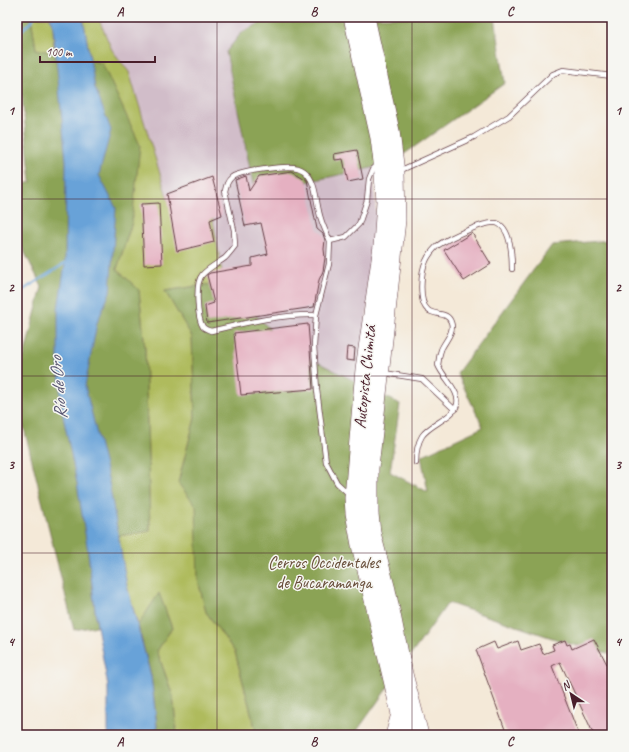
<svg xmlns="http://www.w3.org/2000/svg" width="629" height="752" font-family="Caveat,sans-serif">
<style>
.industrial{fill:#d1bdc9}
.green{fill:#afbb5d;stroke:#7c6d44}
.forest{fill:#8ba354;stroke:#6a6140}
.water{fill:#68a2d8;stroke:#596082}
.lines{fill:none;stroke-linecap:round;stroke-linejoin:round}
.stream{stroke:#68a2d8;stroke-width:2.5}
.building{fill:#e5b0c1}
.lane-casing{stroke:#643d45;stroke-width:6}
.street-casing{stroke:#643d45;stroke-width:10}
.highway-casing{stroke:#643d45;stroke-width:18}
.lane{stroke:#fff;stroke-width:4.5}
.street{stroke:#fff;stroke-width:9}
.highway{stroke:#fff;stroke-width:17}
.grid{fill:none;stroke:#4a1f2b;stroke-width:1;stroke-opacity:0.55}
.labels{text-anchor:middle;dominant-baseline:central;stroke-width:3;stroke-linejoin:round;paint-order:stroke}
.street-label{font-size:17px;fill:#4a1f2b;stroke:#f6f6f2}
.park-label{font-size:17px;fill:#684e3a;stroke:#f6f6f2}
.water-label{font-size:18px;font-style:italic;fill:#565370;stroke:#f6f6f2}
.neatline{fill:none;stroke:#4a1f2b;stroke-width:1.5}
.grid-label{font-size:13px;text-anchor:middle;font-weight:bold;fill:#4a1f2b}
</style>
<rect width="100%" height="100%" fill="#f6f6f2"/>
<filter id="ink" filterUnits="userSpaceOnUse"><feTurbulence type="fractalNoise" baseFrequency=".025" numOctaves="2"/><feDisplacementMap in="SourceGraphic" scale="8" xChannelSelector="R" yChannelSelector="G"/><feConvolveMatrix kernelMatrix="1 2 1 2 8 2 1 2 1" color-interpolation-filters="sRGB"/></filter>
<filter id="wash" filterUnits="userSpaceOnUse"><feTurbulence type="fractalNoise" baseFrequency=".012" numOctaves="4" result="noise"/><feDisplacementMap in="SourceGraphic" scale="16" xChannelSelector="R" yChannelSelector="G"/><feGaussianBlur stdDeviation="0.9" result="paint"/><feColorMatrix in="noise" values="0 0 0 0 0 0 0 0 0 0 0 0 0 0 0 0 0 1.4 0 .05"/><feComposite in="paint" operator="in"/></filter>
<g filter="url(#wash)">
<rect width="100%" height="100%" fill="#f4e9d8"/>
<path class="industrial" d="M98,17H273L242,32L372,144L377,231L350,459L192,481L129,72L112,50Z"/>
<path class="green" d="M31,17H50L53,27L54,53L36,49Z
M83,17H98L112,50L129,72L168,200L208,193L224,282L165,291L192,336L195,418L178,483L196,506L201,517L198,580L206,612L235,652L257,735H177L173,696L157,651L172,628L159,594L138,625L127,586L118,536L150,531L145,349L139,291L117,269L132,222L102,63L90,60Z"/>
<path class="forest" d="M17,17H31L36,49L102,63L140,145L132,222L117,269L139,290L145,349L150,531L118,536L88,552L97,626L74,630L23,424L17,426V372H20L42,287L17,237V186L31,182L17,49Z
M273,17H495L505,83L390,164L255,193L226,52L242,32Z
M612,240V654L570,644L448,603L354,735H257L235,652L206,612L198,580L196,506L178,483L195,418L192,337L165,291L224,282L286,346L400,404L390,472L428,492L421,456L483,427L457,373L552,245Z
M159,593L172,628L157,651L173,696L177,735H158L151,676L138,625Z"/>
<path class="water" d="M50,17H83L95,88L111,130L99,175L116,208L110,292L97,323L85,386L109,482L127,586L151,676L158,735H108V686L97,626L88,552L77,483L62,411L58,359V309L65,264L66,161L53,27Z"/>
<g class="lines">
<path class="stream" d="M17,34L32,21L34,17
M17,294L67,262"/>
</g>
<g id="blocks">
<path class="building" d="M357,150L363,179L348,182L343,159L335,160L334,154Z
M292,171L307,180L317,229L323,234L325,240L324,249L325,258L323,271L319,280L314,307L207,323L205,306L214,303L207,275L210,273L252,266V258L268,254L261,223L245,226L235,180L246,176L249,191L259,176Z
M212,177L222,215L210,220L214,242L177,251L167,194Z
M159,203L162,264L144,265L141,204Z
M472,233L491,264L464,281L444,250Z
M308,324L313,389L241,395L234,333Z
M347,347L355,348L354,361L346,360Z
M594,639L612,674V735H594L560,662L552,666L579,735H507L476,650L494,642L497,649L518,641L521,650L539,644L543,654L554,650L552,645L565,640L567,645L570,644L572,649Z"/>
</g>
</g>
<g filter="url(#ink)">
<use href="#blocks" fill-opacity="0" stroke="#643d45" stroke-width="1"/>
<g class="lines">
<defs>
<path id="lane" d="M126,17L129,19L152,17
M399,171L474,137L509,116L553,74L563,70L612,76
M316,315L329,264L330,241
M384,373L422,379L455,410
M416,463C416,453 417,444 422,436C431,422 462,416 457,397C454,385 443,377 438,365C439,360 439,355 441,350C444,342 455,332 451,322C447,311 435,316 428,310C418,302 421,271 426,261C428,256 434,249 437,246C447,239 489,218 499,224C511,231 512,257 512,269
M349,494L337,483L326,462L317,390L314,346L316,315C281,314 245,323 211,331C208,330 205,329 203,327C197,318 195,283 202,275C208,268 218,263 225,258C229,254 232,250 235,246L234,230L225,191C226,186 227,181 232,177C241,171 287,165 298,168C301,169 306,172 308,175C317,186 316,205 321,219C323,226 327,234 330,241L346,237L359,224L367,200L369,179L373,169L378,165"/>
<path id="street" d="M390,735L395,717L399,714"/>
<path id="highway" d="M352,17L379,138L382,162L385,201L382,246L364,369L353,498L354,513L360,545L405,735
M366,17L391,131L396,173L397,220L370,468V514L372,533L387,590L404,674L420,735"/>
</defs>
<use href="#lane" class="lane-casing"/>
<use href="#street" class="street-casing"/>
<use href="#highway" class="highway-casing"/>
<use href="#lane" class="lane"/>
<use href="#street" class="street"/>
<use href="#highway" class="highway"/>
</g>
</g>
<path class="grid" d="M217,17V735M412,17V735M17,199H612M17,376H612M17,553H612"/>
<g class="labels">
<g class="street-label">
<text transform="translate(365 377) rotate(-84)">Autopista Chimitá</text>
</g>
<g class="park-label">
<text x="324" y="562">Cerros Occidentales<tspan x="324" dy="20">de Bucaramanga</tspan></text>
</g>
<g class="water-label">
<text transform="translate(58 388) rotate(-95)">Río de Oro</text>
</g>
</g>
<rect width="629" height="752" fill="none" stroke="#f6f6f2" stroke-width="44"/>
<g transform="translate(571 694) rotate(325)" stroke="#f6f6f2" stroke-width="3" paint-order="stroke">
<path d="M0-3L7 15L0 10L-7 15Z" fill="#4a1f2b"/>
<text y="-6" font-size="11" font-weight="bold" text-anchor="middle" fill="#4a1f2b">N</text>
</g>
<path d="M40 56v6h115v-6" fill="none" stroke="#4a1f2b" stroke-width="2"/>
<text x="46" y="56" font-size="12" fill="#4a1f2b" stroke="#f6f6f2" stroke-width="3" paint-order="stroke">100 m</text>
<rect x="22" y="22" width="585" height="708" class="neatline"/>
<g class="grid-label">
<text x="120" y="16">A</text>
<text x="314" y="16">B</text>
<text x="510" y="16">C</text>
<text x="11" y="115">1</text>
<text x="618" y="115">1</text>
<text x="11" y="292">2</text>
<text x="618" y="292">2</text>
<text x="11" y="469">3</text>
<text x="618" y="469">3</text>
<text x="11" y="646">4</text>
<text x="618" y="646">4</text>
<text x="120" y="746">A</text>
<text x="314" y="746">B</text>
<text x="510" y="746">C</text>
</g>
</svg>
